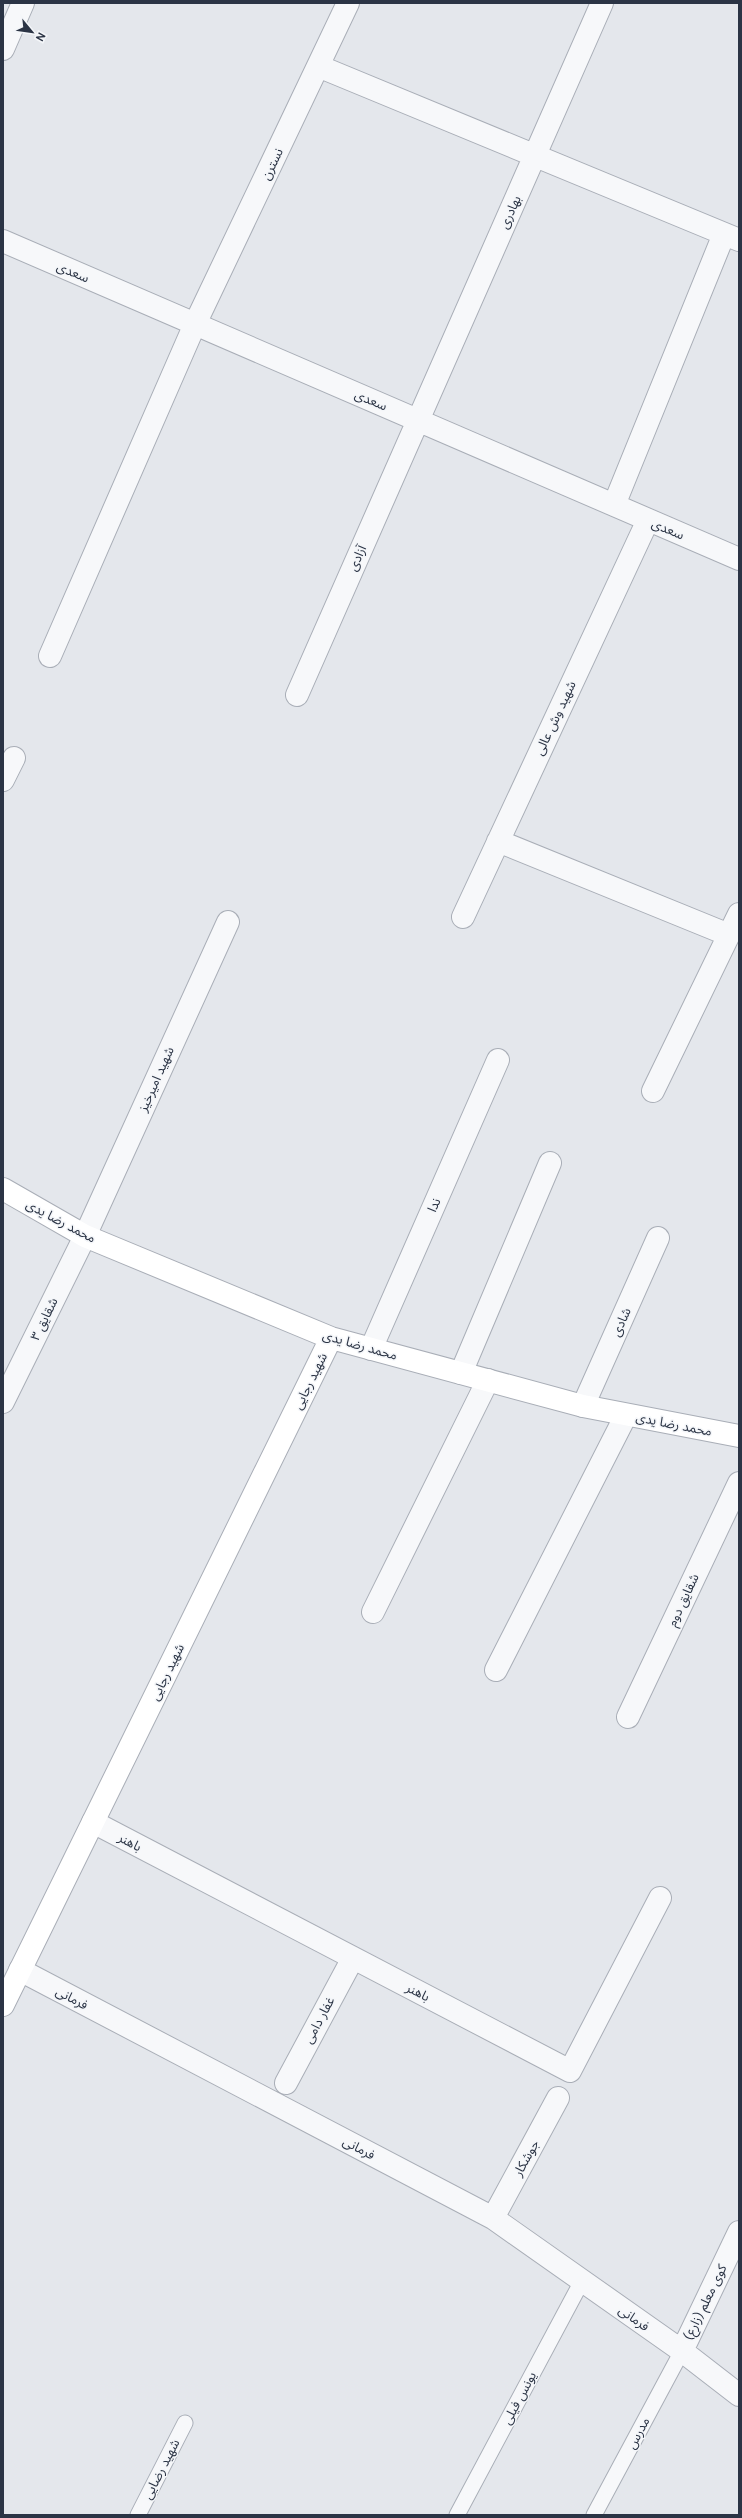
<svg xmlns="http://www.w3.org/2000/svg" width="742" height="2518" font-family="'DM Sans','Noto Sans Arabic',sans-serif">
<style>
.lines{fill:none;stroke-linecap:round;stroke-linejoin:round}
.lane-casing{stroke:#a9aeb7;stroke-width:17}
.street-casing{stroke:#a9aeb7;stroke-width:24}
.secondary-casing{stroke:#a9aeb7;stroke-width:24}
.lane{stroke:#f7f8fa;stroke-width:15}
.street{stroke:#f7f8fa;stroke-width:22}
.secondary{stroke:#fff;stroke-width:22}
.labels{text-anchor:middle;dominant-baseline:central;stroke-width:3;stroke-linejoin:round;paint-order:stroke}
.street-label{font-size:13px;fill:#2b3445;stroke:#f4f6f9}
</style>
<rect width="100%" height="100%" fill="#e4e7ec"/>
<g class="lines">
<defs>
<path id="lane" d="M138,2515L185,2423
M457,2515L582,2281
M594,2515L682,2351"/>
<path id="street" d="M3,49L23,3
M318,66L739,240
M3,241L739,559
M614,505L724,234
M50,656L195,324L348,3
M297,695L602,3
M3,780L14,758
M498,841L729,935
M463,917L648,520
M653,1091L739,914
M371,1349L498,1060
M461,1373L550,1163
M3,1402L85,1236L228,922
M583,1406L658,1238
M373,1612L488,1380
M496,1670L626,1415
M628,1717L739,1483
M93,1822L570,2071L660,1898
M20,1970L493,2218L682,2351L739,2395
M286,2083L353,1958
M493,2218L558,2098
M682,2351L739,2232"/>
<path id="secondary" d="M3,1189L85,1236L331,1338L583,1406L739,1436
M3,2005L331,1338"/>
</defs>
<use href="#lane" class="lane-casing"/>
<use href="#street" class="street-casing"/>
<use href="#secondary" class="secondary-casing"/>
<use href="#lane" class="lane"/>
<use href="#street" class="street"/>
<use href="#secondary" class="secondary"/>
</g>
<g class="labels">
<g class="street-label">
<text transform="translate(272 164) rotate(-64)">نسترن</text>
<text transform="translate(510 212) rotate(-66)">بهادری</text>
<text transform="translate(73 272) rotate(23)">سعدی</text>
<text transform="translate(371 400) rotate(23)">سعدی</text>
<text transform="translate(668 529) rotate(23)">سعدی</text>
<text transform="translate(357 558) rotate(-66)">آزادی</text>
<text transform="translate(555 718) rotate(-65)">شهید وش عالی</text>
<text transform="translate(156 1079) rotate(-66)">شهید امیرخیز</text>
<text transform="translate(434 1205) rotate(-66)">ندا</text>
<text transform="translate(61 1221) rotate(28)">محمد رضا یدی</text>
<text transform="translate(44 1319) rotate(-64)">شقایق ۳</text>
<text transform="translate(621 1322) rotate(-66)">شادی</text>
<text transform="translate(360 1345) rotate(16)">محمد رضا یدی</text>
<text transform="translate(310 1381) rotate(-64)">شهید رجایی</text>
<text transform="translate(674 1424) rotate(11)">محمد رضا یدی</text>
<text transform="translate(683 1600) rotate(-65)">شقایق دوم</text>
<text transform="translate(167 1672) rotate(-64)">شهید رجایی</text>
<text transform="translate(130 1842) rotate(28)">باهنر</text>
<text transform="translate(418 1992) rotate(27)">باهنر</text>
<text transform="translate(72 1998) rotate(28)">فرمانی</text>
<text transform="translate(319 2020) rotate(-62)">غفار دامی</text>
<text transform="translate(359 2148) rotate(28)">فرمانی</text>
<text transform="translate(526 2158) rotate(-61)">جوشکار</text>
<text transform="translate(705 2302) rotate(-64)">کوی معلم (زارع)</text>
<text transform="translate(634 2318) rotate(35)">فرمانی</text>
<text transform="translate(519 2398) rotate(-62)">یونس فیلی</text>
<text transform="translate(638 2433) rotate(-62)">مدرس</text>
<text transform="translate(161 2469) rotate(-63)">شهید رضایی</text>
</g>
</g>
<rect width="742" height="2518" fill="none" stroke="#2b3445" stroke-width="8"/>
<g transform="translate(32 32) rotate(119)" stroke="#f4f6f9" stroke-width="3" paint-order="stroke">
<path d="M0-3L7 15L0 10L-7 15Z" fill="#2b3445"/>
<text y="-6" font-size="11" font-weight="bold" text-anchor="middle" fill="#2b3445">N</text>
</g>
</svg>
